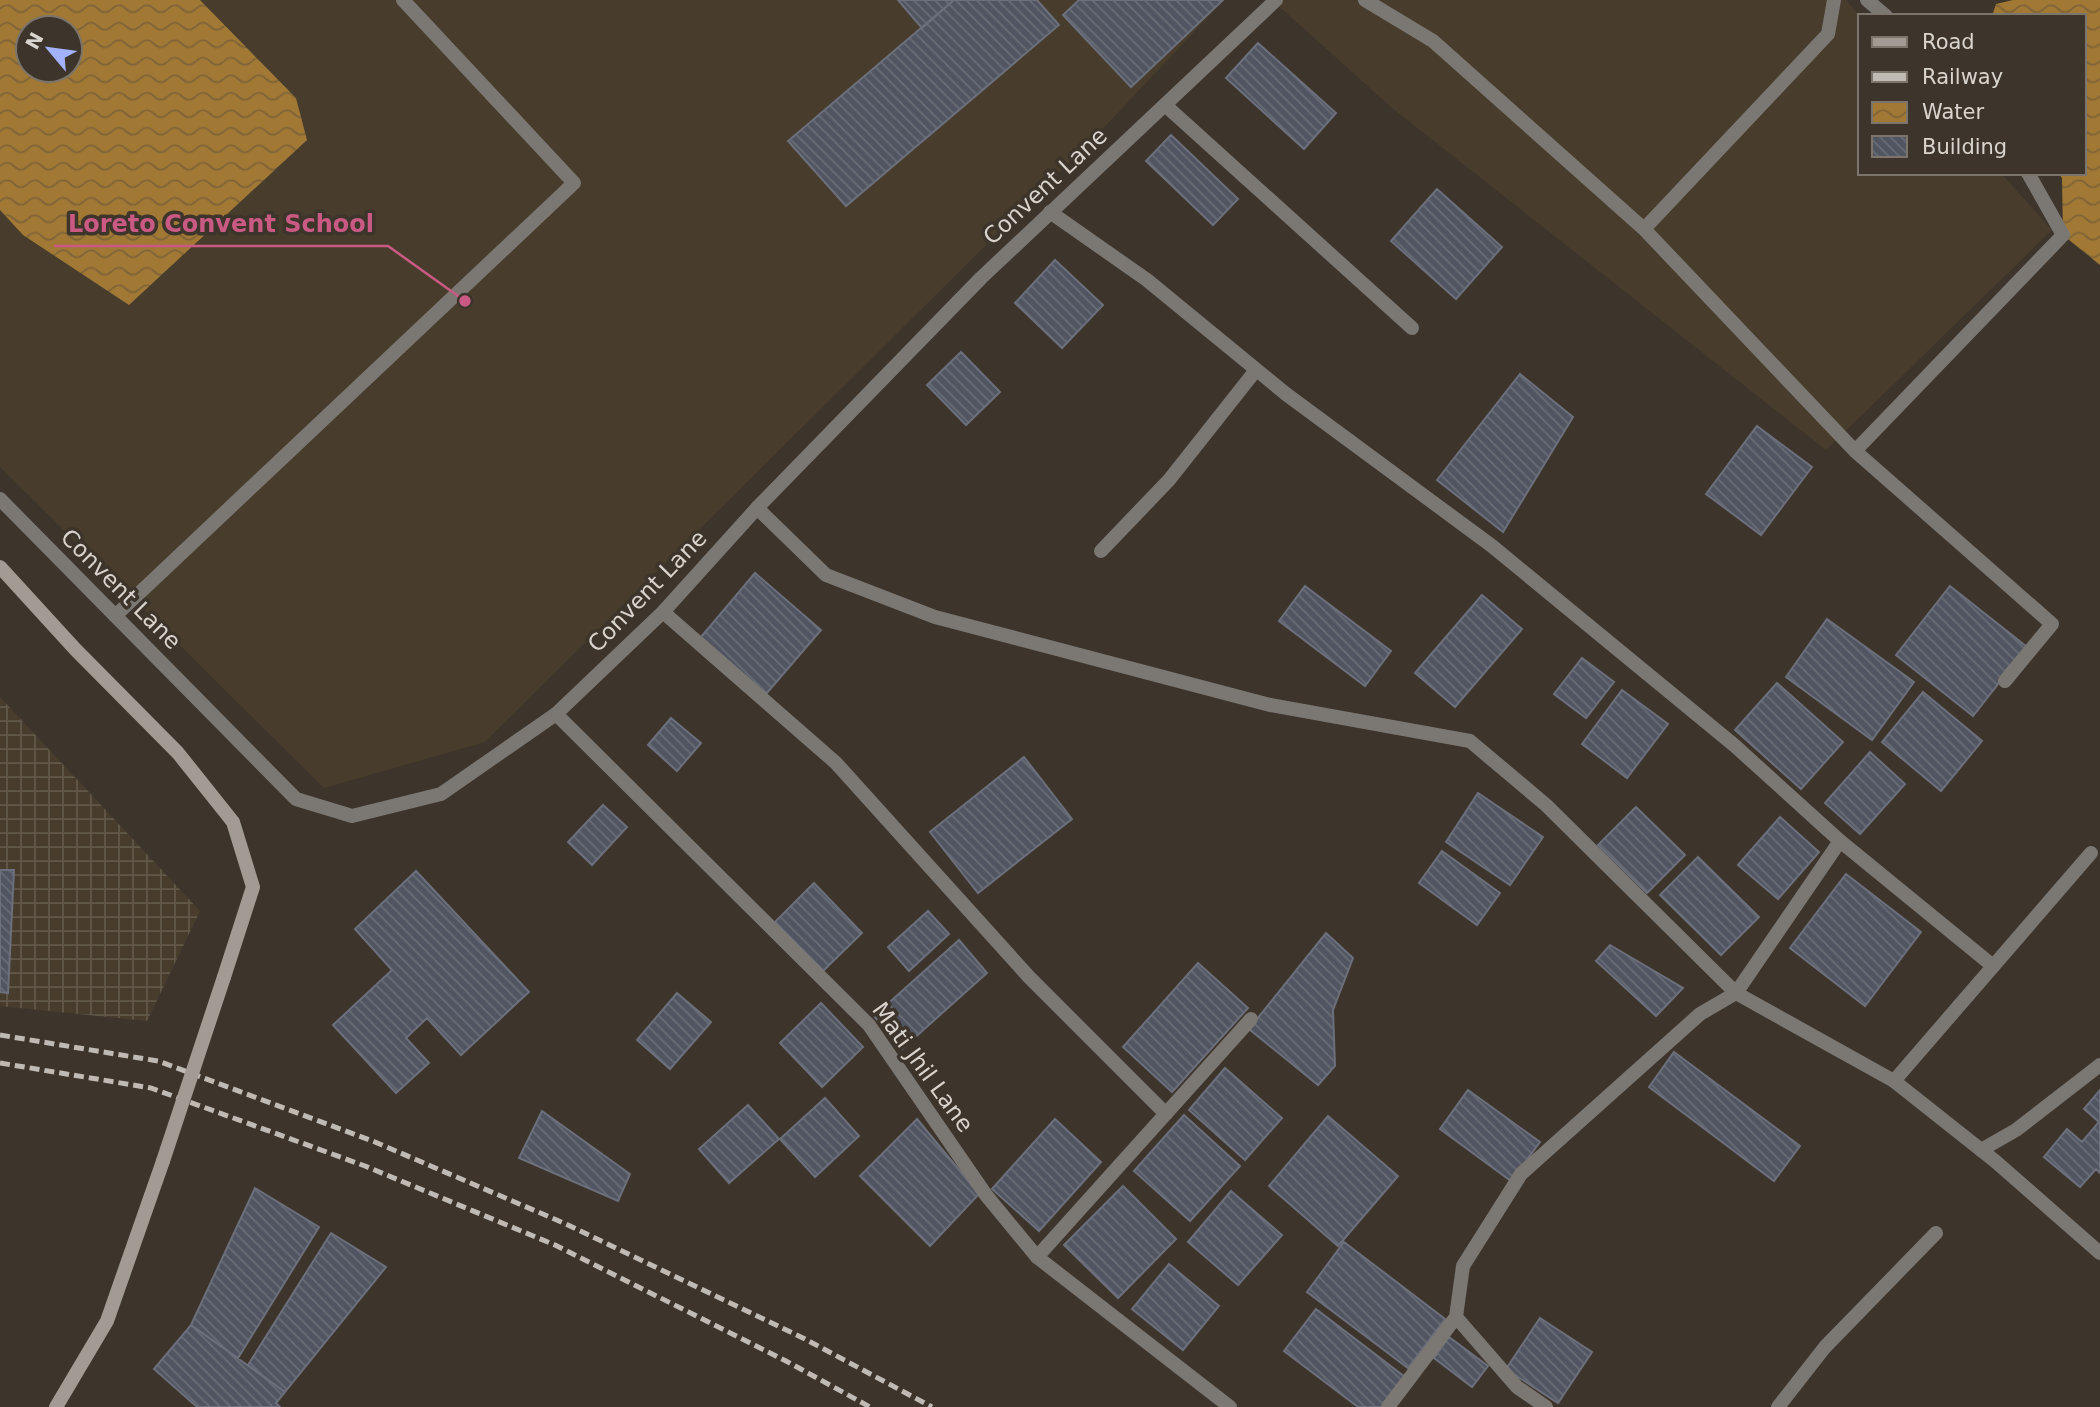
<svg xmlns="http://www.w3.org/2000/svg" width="2100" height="1407" font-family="'DejaVu Sans',sans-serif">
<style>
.built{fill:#483d2c;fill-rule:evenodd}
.industrial{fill:url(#industrial-grid)}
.water{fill:url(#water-waves);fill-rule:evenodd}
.building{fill:url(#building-back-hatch);stroke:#6c6f7c;stroke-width:2}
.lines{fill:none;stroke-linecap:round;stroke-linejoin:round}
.lane{stroke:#7b7772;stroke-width:14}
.street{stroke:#7b7772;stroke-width:14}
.secondary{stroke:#a19b93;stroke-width:14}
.rail{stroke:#c0bab4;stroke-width:5;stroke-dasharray:10 5;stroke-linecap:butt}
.secondary-bridge{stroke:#a19b93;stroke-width:14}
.labels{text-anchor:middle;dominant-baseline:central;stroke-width:7;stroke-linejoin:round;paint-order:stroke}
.street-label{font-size:23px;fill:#d9d4ce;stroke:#3d352b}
.leader{fill:none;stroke:#ca5a83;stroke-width:2.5}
.callout-dot{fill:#ca5a83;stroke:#3d352b;stroke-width:2.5}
.callout-label{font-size:24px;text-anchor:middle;font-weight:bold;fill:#ca5a83;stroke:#3d352b;stroke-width:7;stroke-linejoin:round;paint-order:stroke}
</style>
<defs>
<pattern id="industrial-grid" width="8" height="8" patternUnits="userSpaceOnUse" patternTransform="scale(1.75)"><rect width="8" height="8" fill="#483d2c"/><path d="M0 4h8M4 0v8" fill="none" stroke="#625849"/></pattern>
<pattern id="water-waves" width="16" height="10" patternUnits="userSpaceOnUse" patternTransform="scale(1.75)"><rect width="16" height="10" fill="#a17834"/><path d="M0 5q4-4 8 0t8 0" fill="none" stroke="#7f6438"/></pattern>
<pattern id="building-back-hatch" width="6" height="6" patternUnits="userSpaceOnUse" patternTransform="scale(1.75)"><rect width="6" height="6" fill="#515561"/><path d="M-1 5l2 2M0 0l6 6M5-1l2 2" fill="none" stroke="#696d76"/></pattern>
</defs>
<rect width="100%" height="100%" fill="#3d352b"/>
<path class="built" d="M0,0H1224L1097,135L485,742L324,788L0,467ZM28,28H70V70H28Z
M1272,0H1846L1860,16V173H2001L2052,230L1826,450L1392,108Z"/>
<path class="industrial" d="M0,697L200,911L147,1021L0,1006Z"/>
<path class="water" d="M0,0H200L296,98L307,140L129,305L23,235L0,210ZM28,28H70V70H28Z
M2013,0H2100V265L2063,235L2062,178L2058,173H2084V16H1992L1996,4Z"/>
<path class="building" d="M898,0H954L922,28Z
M954,0H1037L1059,25L846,206L788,141Z
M1079,0H1223L1131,87L1063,15Z
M1258,43L1336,113L1304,149L1226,78Z
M1171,135L1238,199L1213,225L1146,161Z
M1437,189L1502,247L1456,299L1391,241Z
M1055,260L1103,305L1062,348L1015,303Z
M961,352L1000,392L966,425L927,385Z
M1520,374L1573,417L1503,532L1437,480Z
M1757,426L1812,467L1761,535L1706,494Z
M755,573L821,630L766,694L701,637Z
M1305,586L1391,651L1365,686L1279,621Z
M1950,586L2027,647L1973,716L1896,655Z
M1482,595L1522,629L1455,707L1415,673Z
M1827,619L1914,682L1872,740L1786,677Z
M1582,658L1614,682L1586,718L1554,694Z
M1777,683L1843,742L1801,789L1735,730Z
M1622,690L1668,724L1627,778L1582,744Z
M1923,692L1982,741L1941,791L1882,742Z
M671,718L701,743L677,771L648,745Z
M1870,752L1905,784L1860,834L1825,803Z
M1024,757L1072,819L978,893L930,832Z
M1478,793L1543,837L1510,885L1446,842Z
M603,805L627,827L592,865L568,842Z
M1636,807L1685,855L1647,893L1598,845Z
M1780,817L1819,852L1778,899L1738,865Z
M1442,851L1500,893L1477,925L1419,883Z
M1698,857L1759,917L1721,955L1660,895Z
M0,870H14L8,993L0,992Z
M416,871L529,992L461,1055L427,1018L406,1038L429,1063L396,1093L333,1025L392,970L355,929Z
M1846,874L1921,932L1865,1006L1790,948Z
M814,883L862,933L823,971L775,922Z
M928,911L949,934L909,971L888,947Z
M1326,933L1353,958L1333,1010L1335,1066L1318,1085L1249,1029Z
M959,940L987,973L902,1049L874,1016Z
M1610,945L1683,988L1656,1016L1596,961Z
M1198,963L1248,1008L1172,1092L1123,1047Z
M677,993L711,1022L670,1069L637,1040Z
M821,1003L863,1047L822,1087L780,1043Z
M1674,1052L1800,1146L1774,1181L1649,1087Z
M1225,1068L1282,1118L1245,1160L1189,1110Z
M1468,1090L1540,1142L1511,1181L1440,1129Z
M2100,1090V1173L2096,1169L2080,1187L2044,1157L2067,1129L2082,1142L2099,1122L2084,1109Z
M825,1098L859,1136L815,1177L780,1139Z
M748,1105L779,1139L729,1183L699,1149Z
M542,1111L630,1174L618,1201L519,1158Z
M1184,1115L1240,1166L1190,1221L1134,1171Z
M1328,1116L1398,1176L1338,1246L1269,1186Z
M917,1119L979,1194L930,1246L860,1176Z
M1055,1119L1101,1162L1039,1231L992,1189Z
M1123,1186L1176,1239L1118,1298L1064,1245Z
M255,1188L319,1227L238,1358L191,1325Z
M1231,1191L1282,1235L1238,1285L1188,1242Z
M331,1233L386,1267L285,1392L248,1365Z
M1344,1242L1445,1319L1408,1368L1307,1292Z
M1169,1264L1219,1306L1183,1350L1132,1309Z
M1316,1309L1405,1377L1382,1407H1358L1284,1351Z
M1540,1318L1592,1352L1558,1403L1506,1369Z
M191,1325L285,1392L276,1403L280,1407H197L154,1369Z
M1449,1337L1488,1366L1472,1387L1434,1358Z"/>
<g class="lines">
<path class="lane" d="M1365,0L1433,41L1644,229L1828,34L1834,0
M1867,0L1886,16
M1165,105L1412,328
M1644,229L1855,451L2052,624L2005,681
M1855,451L2063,235L2028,173
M0,499L296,799L352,816L441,794L556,714L663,612L757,508L981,278L1276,0
M1101,551L1169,480L1256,370
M663,612L836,763L1029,977L1166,1114
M115,616L574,183L403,0
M1840,841L1993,966
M1894,1081L2091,853
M1981,1150L2016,1130L2100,1065
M1037,1257L1251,1019"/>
<path class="street" d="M1050,212L1147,280L1286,394L1492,546L1734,745L1840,841L1736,993L1700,1014L1521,1174L1463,1266L1456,1317L1388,1407
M757,508L826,575L935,617L1270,705L1470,741L1546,805L1736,993L1894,1081L1995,1161L2100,1253
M556,714L869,1025L986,1195L1037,1257L1230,1407
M1456,1317L1517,1387L1546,1407
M1778,1407L1825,1347L1936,1233"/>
<path class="secondary" d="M0,567L75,649L178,753L233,822L253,887L224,977
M56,1407L107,1321L163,1161"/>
<path class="rail" d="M0,1035L158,1061L375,1142L566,1224L805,1339L932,1407
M0,1063L151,1088L365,1166L555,1245L786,1361L870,1407"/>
<path class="secondary-bridge" d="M163,1161L224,977"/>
</g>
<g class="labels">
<g class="street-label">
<text transform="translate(1045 186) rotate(-43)">Convent Lane</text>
<text transform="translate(121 589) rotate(45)">Convent Lane</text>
<text transform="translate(647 591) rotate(-46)">Convent Lane</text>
<text transform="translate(923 1067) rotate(54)">Mati Jhil Lane</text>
</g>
</g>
<path class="leader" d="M465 301L388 246H54"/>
<circle class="callout-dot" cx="465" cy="301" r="7"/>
<g class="callout-label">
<text x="221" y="232">Loreto Convent School</text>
</g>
<rect x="1858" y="14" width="228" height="161" fill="#3d352b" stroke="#7b756c" stroke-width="2"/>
<rect x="1872" y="37" width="35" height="10" fill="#a19b93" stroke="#7b756c" stroke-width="2"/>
<text x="1922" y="49" font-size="21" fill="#d9d4ce">Road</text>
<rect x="1872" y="72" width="35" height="10" fill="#c0bab4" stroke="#7b756c" stroke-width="2"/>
<text x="1922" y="84" font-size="21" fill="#d9d4ce">Railway</text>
<rect x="1872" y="102" width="35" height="21" fill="url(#water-waves)" stroke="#7b756c" stroke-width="2"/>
<text x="1922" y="119" font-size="21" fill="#d9d4ce">Water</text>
<rect x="1872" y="136" width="35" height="21" fill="url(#building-back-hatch)" stroke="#7b756c" stroke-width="2"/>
<text x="1922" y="154" font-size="21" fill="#d9d4ce">Building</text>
<g transform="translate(49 49) rotate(299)"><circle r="33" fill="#3d352b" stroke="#7b756c" stroke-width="2"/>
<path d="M0-5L12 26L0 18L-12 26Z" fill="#a2b2fd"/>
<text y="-10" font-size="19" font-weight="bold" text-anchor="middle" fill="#d9d4ce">N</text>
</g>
</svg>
